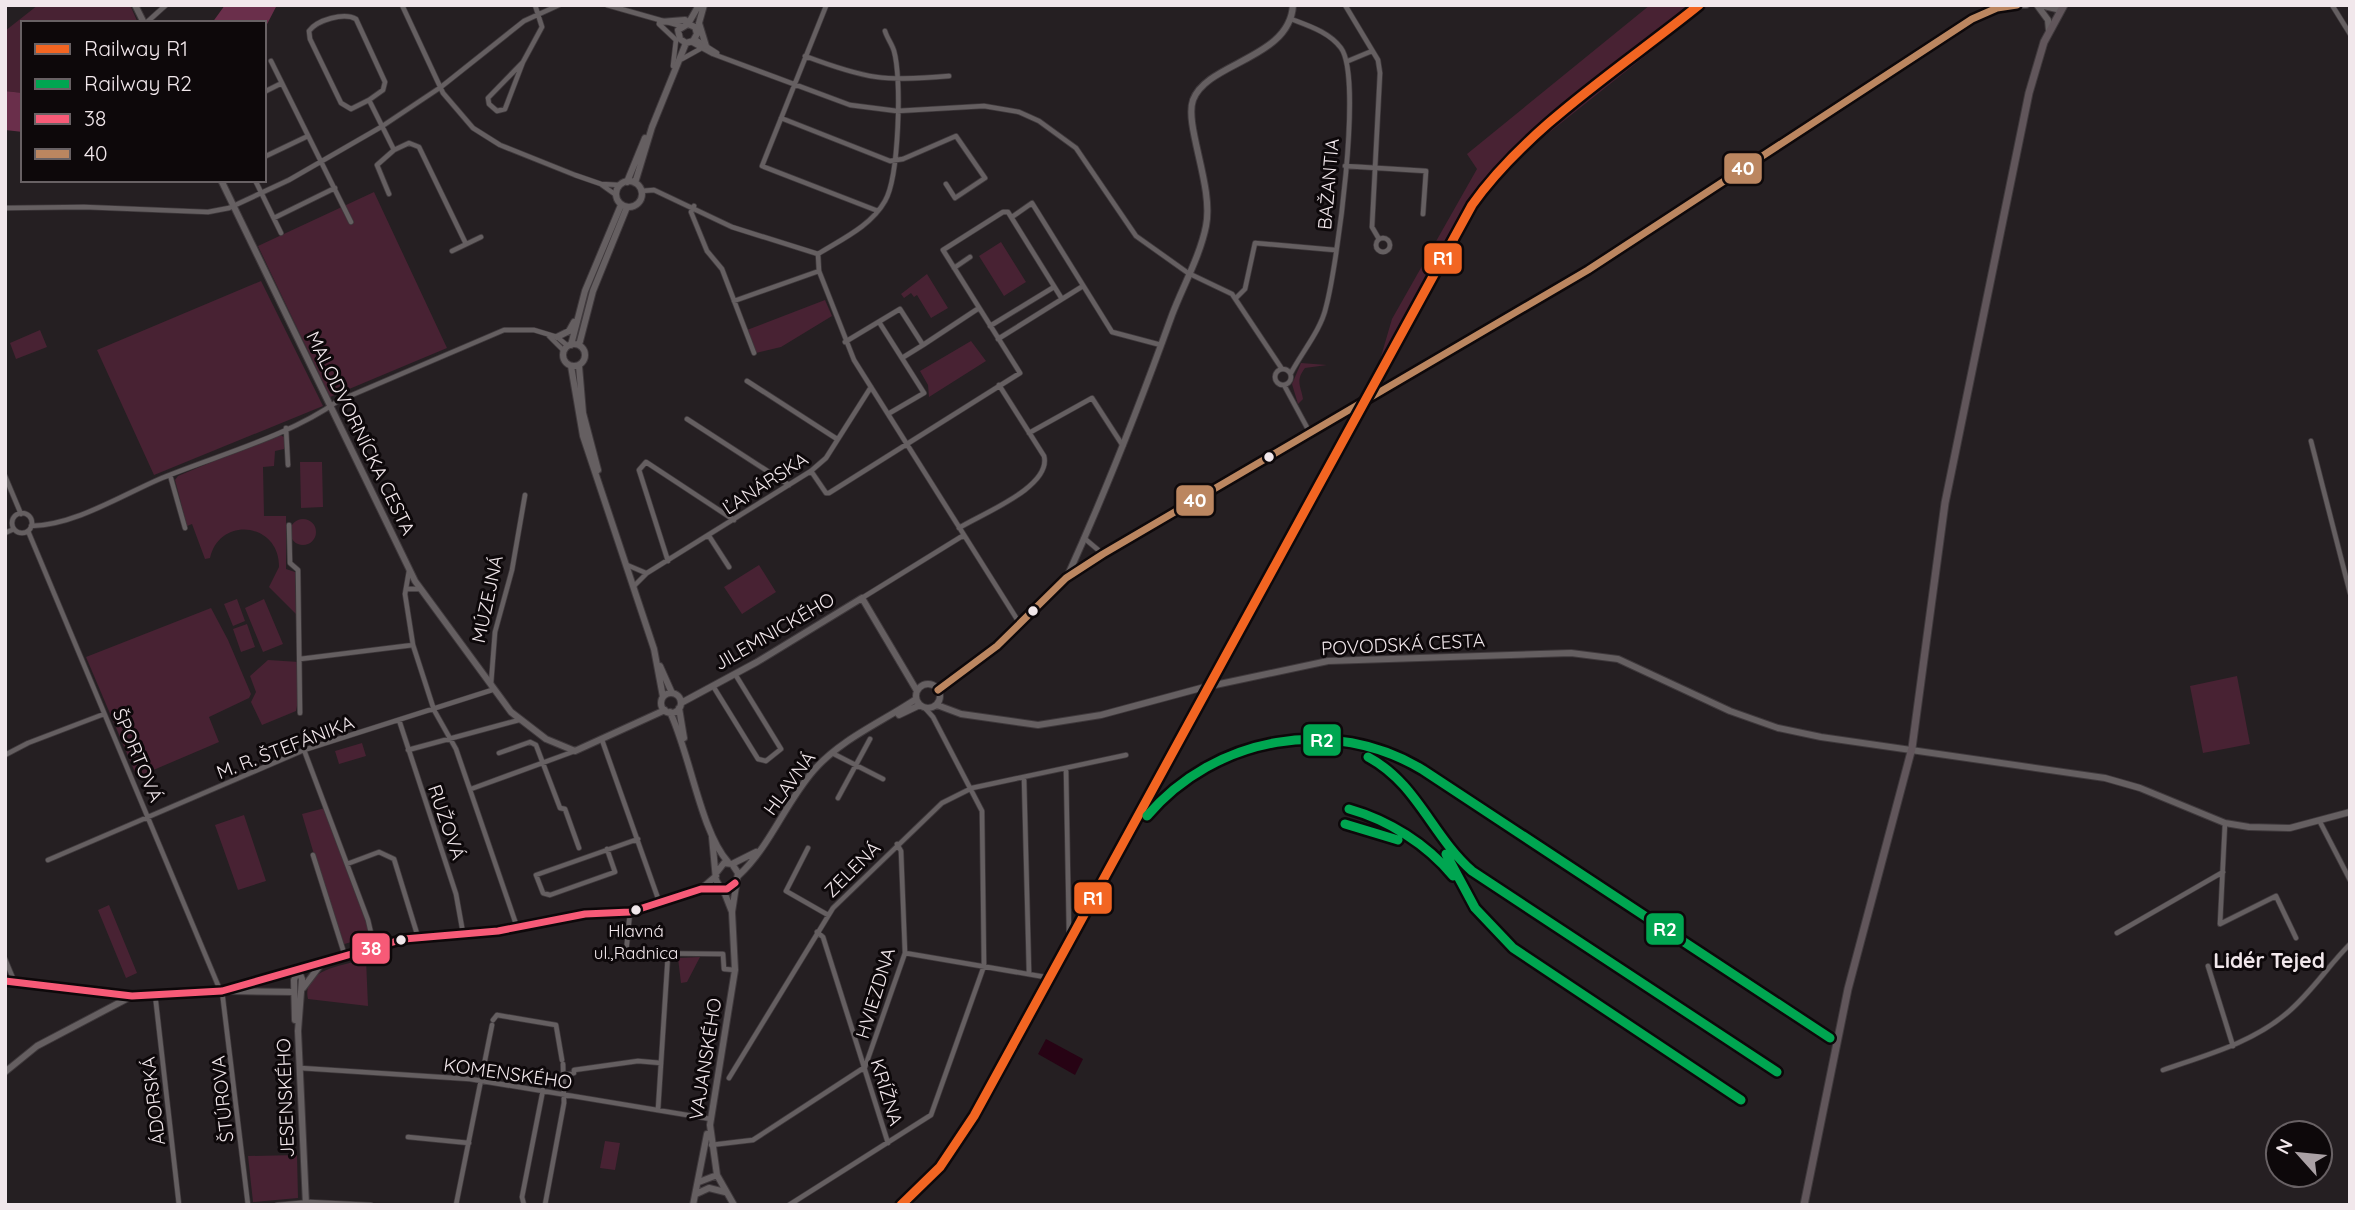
<svg xmlns="http://www.w3.org/2000/svg" width="2355" height="1210" font-family="Quicksand,sans-serif">
<style>
.green{fill:#482233}
.forest{fill:#6a2f4b}
.water{fill:#270314}
.lines{fill:none;stroke-linecap:round;stroke-linejoin:round}
.street-casing{stroke:#3f393c;stroke-width:6}
.secondary-casing{stroke:#3f393c;stroke-width:8}
.primary-casing{stroke:#3f393c;stroke-width:9}
.street{stroke:#655f61;stroke-width:4.5}
.secondary{stroke:#655f61;stroke-width:6}
.primary{stroke:#61565b;stroke-width:7}
.bus-1-casing{stroke:#0d080a;stroke-width:12}
.bus-2-casing{stroke:#0d080a;stroke-width:12}
.bus-1{stroke:#f75a77;stroke-width:7}
.bus-2{stroke:#bb8660;stroke-width:7}
.rail-1-casing{stroke:#0d080a;stroke-width:14}
.rail-2-casing{stroke:#0d080a;stroke-width:14}
.rail-1{stroke:#f26522;stroke-width:9}
.rail-2{stroke:#00a651;stroke-width:9}
.bus-dot{fill:#f1e7eb;stroke:#0d080a;stroke-width:2.5}
.labels{text-anchor:middle;dominant-baseline:central;stroke-width:6;stroke-linejoin:round;paint-order:stroke}
.bus-label{font-size:17px;fill:#f1e7eb;stroke:#0d080a}
.street-label{font-size:19px;fill:#f1e7eb;stroke:#0d080a}
.neighbourhood-label{font-size:21px;font-weight:bold;fill:#f1e7eb;stroke:#0d080a}
.line-badge{stroke:#0d080a;stroke-width:2.5}
.badge-label{font-size:19px;text-anchor:middle;font-weight:bold;fill:#fff}
</style>
<rect width="100%" height="100%" fill="#251f22"/>
<path class="green" d="M38,5H130L138,23H23V93L5,91V31Z
M1650,5H1709L1516,159L1486,193L1451,246L1370,394L1392,319L1477,169L1467,154Z
M374,192L447,348L330,397L258,246Z
M1001,242L1026,282L1004,296L979,256Z
M927,274L948,308L931,318L917,295L914,297L911,293L904,298L901,294Z
M261,281L323,406L154,475L97,350Z
M825,300L832,316L781,347L756,353L747,330Z
M40,330L47,347L16,359L10,343Z
M971,341L986,361L929,397L928,385L920,371Z
M1301,363L1327,365L1305,368C1295,381 1301,386 1303,399L1298,404L1292,384Z
M278,434L284,437V449L275,451L274,466L263,467L264,516H286V569L295,572L296,614L269,587L279,567C280,523 220,515 210,558L205,559L192,524L187,526L175,480L178,476Z
M300,462H322L323,507L301,508Z
M290 532a13 13 0 1 1 26 0a13 13 0 1 1-26 0Z
M759,565L776,592L742,614L724,587Z
M237,599L245,621L233,626L224,604Z
M264,599L283,644L263,652L245,608Z
M211,608L228,640L251,694L249,698L209,717L219,742L137,777L86,657Z
M247,624L255,647L241,652L233,629Z
M268,660L299,662L297,706L296,711L262,725L251,702L256,692L250,676Z
M2237,676L2250,744L2203,753L2190,686Z
M362,743L366,756L339,764L335,751Z
M325,808L372,936L341,945L302,814Z
M244,815L266,881L238,890L215,825Z
M109,905L137,973L126,978L98,910Z
M700,957L687,982L681,983L678,958Z
M366,959L368,1006L308,999C301,969 345,965 366,959Z
M605,1141L620,1143L615,1170L600,1168Z
M297,1155L298,1198L253,1202L248,1156Z"/>
<path class="forest" d="M225,5H277L264,30V23H212Z
M5,91L23,93V132L5,130Z"/>
<path class="water" d="M1046,1039L1083,1059L1075,1075L1038,1054Z"/>
<g class="lines">
<defs>
<path id="street" d="M402,5L443,93L473,128L500,145L575,175L601,184L620,185
M607,5L681,26
M1345,5L1378,60L1380,73L1372,227L1379,239
M2332,5L2350,34
M826,6L762,166L878,211
M146,23L166,5
M659,24L676,40L673,66
M695,39L717,53
M691,42L713,54L850,105L897,111L984,106L1019,112L1039,121L1076,148L1136,236L1188,273L1232,294L1282,369
M805,56C866,79 885,82 949,76
M682,59L700,49
M271,61L351,222
M1348,61L1372,51
M523,62L505,109L497,111L489,104L488,98L523,62L542,27L535,5
M264,92L282,83
M369,100L383,90L385,82L356,19C344,12 317,20 309,31L310,39L341,103L351,109L369,100L394,150L377,165L389,194
M781,118L890,161L903,159L956,136L985,178L955,198L946,184
M394,150L409,143L419,147L466,244
M264,157L308,136
M1345,166L1426,171L1423,214
M255,180L281,233
M602,185L616,195
M641,191L654,190L732,227L818,254
M694,206L691,212L707,251L722,269L754,353
M5,208L84,207L208,212L229,208L289,180L381,127L441,87L524,21L559,5
M1012,217L1032,203L1112,332L1161,345
M274,218L335,188
M1376 245a7 7 0 1 1 14 0a7 7 0 1 1-14 0Z
M452,251L481,237
M818,254L819,271L854,360L1020,624
M818,254C842,239 871,226 885,201C899,177 902,78 894,51C892,44 887,38 885,31
M954,268L970,257
M1236,298L1245,289L1255,243L1335,250
M734,301L819,271
M879,322L924,393L888,414
M990,326L1054,287
M549,336L564,351
M998,339L1083,286
M845,342L900,309L923,345L979,308
M902,358L923,345
M1275 377a8 8 0 1 1 16 0a8 8 0 1 1-16 0Z
M1291,373C1302,352 1321,330 1326,307C1337,266 1363,78 1341,48C1329,32 1309,26 1291,19
M747,381L837,439
M1284,385L1310,433
M687,419L789,485
M286,428L288,465
M1029,433L1092,398L1123,446
M2311,441L2350,593
M811,471L826,493H829L1020,373L943,250L1003,212H1008L1062,299
M170,475L185,528
M5,476L21,514
M12 523a10 10 0 1 1 20 0a10 10 0 1 1-20 0Z
M289,525L290,563L298,570L300,713
M31,526C75,525 122,495 162,478C218,455 289,436 338,401L504,330H534L557,337L568,346
M959,528C981,514 1052,487 1044,456L999,385
M28,531L220,990
M5,533L14,529
M709,536L729,567
M1084,538L1103,554
M668,561L639,470L646,462L734,520
M627,565L646,573
M409,571L405,594L413,645L434,710L456,749L517,927
M634,586L647,573L811,471L826,458L871,387
M406,589H420
M862,598L964,535
M300,659L413,645
M491,684L495,632L512,570L525,495
M713,686L758,759L766,761L781,749L735,674
M399,720L456,894L463,933
M602,740L660,904
M304,750L368,920L374,946
M408,750L519,720
M499,753L530,742L536,745L560,808L565,809L579,848
M832,753L883,779
M5,755L28,743L104,714
M1066,768L1069,933
M1024,777L1029,972
M471,789L575,751
M838,798L870,739
M2320,822L2350,880
M2225,823L2220,924L2276,896L2296,938
M808,848L786,891L828,915
M607,849L615,872L550,895L543,893L536,875L638,839
M313,855L345,956
M48,860L304,750L492,690
M347,864L379,852L394,859L418,937
M630,912L626,953L723,954L724,969L735,970
M817,932L823,937L888,1143
M2117,933L2223,872
M905,953L1045,977
M5,959L15,983
M2208,966L2233,1046
M222,991L248,1205
M155,994L179,1205
M493,1020L497,1015L556,1025L562,1060
M300,1068L470,1079L711,1119
M2163,1070C2206,1055 2252,1043 2287,1013C2311,993 2328,966 2350,944
M563,1075L574,1073V1070L638,1061L661,1063
M729,1078L833,908L942,803L972,788L1126,755
M658,1110L668,954
M408,1137L469,1143
M711,1145L753,1140L865,1067L905,953L901,851L897,844
M277,1205L310,1202L371,1205
M456,1205L492,1025
M524,1205L522,1197L543,1090
M545,1205L564,1103L563,1064
M789,1205L931,1115L984,966L982,811L933,717L924,707"/>
<path id="secondary" d="M135,5L144,23
M704,5L699,23L706,46
M2022,5H2026
M2037,5L2048,20L2049,31
M2040,5L2061,10
M660,22L685,20
M688,24L695,27L697,34L693,41L686,43L680,39L678,30L688,24L699,5
M221,180L415,581L511,712L546,739L575,751L665,710
M616 194a13 13 0 1 1 26 0a13 13 0 1 1-26 0Z
M627,182L645,138
M635,183L652,127L686,43
M557,337L569,331L574,322
M563 355a11 11 0 1 1 22 0a11 11 0 1 1-22 0Z
M571,345L585,291L621,205
M579,345L593,291L627,207
M571,366L583,436L654,649L663,697
M579,366L583,413L598,470
M1067,577C1106,491 1140,404 1172,315C1183,286 1200,256 1206,226C1214,187 1184,125 1193,100C1207,62 1290,59 1293,5
M660,666L672,693
M916 696a12 12 0 1 1 24 0a12 12 0 1 1-24 0Z
M938,690L997,646L1066,578L1103,554L1588,270L1972,19L1997,8L2017,5
M661 703a10 10 0 1 1 20 0a10 10 0 1 1-20 0Z
M681,703L757,662L862,598L917,691
M937,705L961,714L1038,725L1101,715L1201,688L1328,661L1571,653L1618,659L1730,711L1778,728L1821,737L2105,778L2140,788L2225,823L2249,827L2290,828L2350,812
M679,708L684,738
M670,712C690,754 701,832 728,862
M899,715L920,705
M712,837L716,880L720,887
M732,864L738,873L732,912L735,970L710,1125L717,1175L734,1205
M717,872L724,863L732,864L756,852
M738,876C770,847 785,803 814,770C841,739 882,722 916,699
M701,889L716,876
M723,889L732,912
M298,970L302,979L298,1031L306,1205
M5,981L132,996L222,991L404,939L498,931L585,914L630,912L701,889H727L735,883
M303,988L322,963
M229,991L293,992
M295,1020L294,980L298,970
M5,1072L37,1046L132,996
M699,1182L717,1175
M696,1194L709,1188L725,1192
M693,1205L707,1134"/>
<path id="primary" d="M1804,1205L1848,989L1912,748L1945,503L2029,93L2044,42L2064,5"/>
</defs>
<use href="#street" class="street-casing"/>
<use href="#secondary" class="secondary-casing"/>
<use href="#primary" class="primary-casing"/>
<use href="#street" class="street"/>
<use href="#secondary" class="secondary"/>
<use href="#primary" class="primary"/>
<defs>
<path id="bus-1" d="M5,981L132,996L222,991L404,939L498,931L585,914L630,912L701,889H727L735,883"/>
<path id="bus-2" d="M938,690L997,646L1066,578L1103,554L1588,270L1972,19L1997,8L2017,5"/>
</defs>
<use href="#bus-1" class="bus-1-casing"/>
<use href="#bus-2" class="bus-2-casing"/>
<use href="#bus-1" class="bus-1"/>
<use href="#bus-2" class="bus-2"/>
<defs>
<path id="rail-1" d="M901,1205L940,1167L974,1116L1472,205C1527,127 1625,65 1699,5"/>
<path id="rail-2" d="M1368,757C1417,783 1432,836 1472,871L1777,1072
M1349,809C1388,820 1427,844 1453,876
M1147,816C1215,736 1333,715 1423,770L1830,1038
M1345,824L1398,840
M1446,854L1475,908L1513,948L1741,1100"/>
</defs>
<use href="#rail-1" class="rail-1-casing"/>
<use href="#rail-2" class="rail-2-casing"/>
<use href="#rail-1" class="rail-1"/>
<use href="#rail-2" class="rail-2"/>
</g>
<g class="bus-dot">
<circle cx="1269" cy="457" r="6"/>
<circle cx="1033" cy="611" r="6"/>
<circle cx="636" cy="910" r="6"/>
<circle cx="401" cy="940" r="6"/>
</g>
<g class="labels">
<g class="bus-label">
<text x="636" y="930">Hlavná<tspan x="636" dy="22">ul.,Radnica</tspan></text>
</g>
<g class="street-label">
<text transform="translate(1328 184) rotate(-85)">BAŽANTIA</text>
<text transform="translate(361 433) rotate(64)">MALODVORNÍCKA CESTA</text>
<text transform="translate(765 483) rotate(-33)">ĽANÁRSKA</text>
<text transform="translate(487 599) rotate(-78)">MÚZEJNÁ</text>
<text transform="translate(774 631) rotate(-30)">JILEMNICKÉHO</text>
<text transform="translate(1403 644) rotate(-3)">POVODSKÁ CESTA</text>
<text transform="translate(285 747) rotate(-21)">M. R. ŠTEFÁNIKA</text>
<text transform="translate(138 755) rotate(67)">ŠPORTOVÁ</text>
<text transform="translate(789 783) rotate(-54)">HLAVNÁ</text>
<text transform="translate(447 822) rotate(71)">RUŽOVÁ</text>
<text transform="translate(852 869) rotate(-45)">ZELENÁ</text>
<text transform="translate(875 993) rotate(-73)">HVIEZDNA</text>
<text transform="translate(705 1059) rotate(-81)">VAJANSKÉHO</text>
<text transform="translate(508 1073) rotate(8)">KOMENSKÉHO</text>
<text transform="translate(887 1092) rotate(73)">KRÍŽNA</text>
<text transform="translate(285 1098) rotate(-92)">JESENSKÉHO</text>
<text transform="translate(222 1099) rotate(-96)">ŠTÚROVA</text>
<text transform="translate(153 1101) rotate(-97)">ÁDORSKÁ</text>
</g>
<g class="neighbourhood-label">
<text x="2269" y="960">Lidér Tejed</text>
</g>
</g>
<g class="line-badge">
<rect x="1723" y="152" width="40" height="33" rx="7" fill="#bb8660"/>
<rect x="1423" y="242" width="40" height="33" rx="7" fill="#f26522"/>
<rect x="1175" y="484" width="40" height="33" rx="7" fill="#bb8660"/>
<rect x="1302" y="723" width="40" height="34" rx="7" fill="#00a651"/>
<rect x="1073" y="881" width="40" height="34" rx="7" fill="#f26522"/>
<rect x="1645" y="912" width="40" height="34" rx="7" fill="#00a651"/>
<rect x="351" y="932" width="40" height="33" rx="7" fill="#f75a77"/>
</g>
<g class="badge-label">
<text x="1743" y="175">40</text>
<text x="1443" y="265">R1</text>
<text x="1195" y="507">40</text>
<text x="1322" y="747">R2</text>
<text x="1093" y="905">R1</text>
<text x="1665" y="936">R2</text>
<text x="371" y="955">38</text>
</g>
<rect width="2355" height="1210" fill="none" stroke="#f1e7eb" stroke-width="14"/>
<rect x="21" y="21" width="245" height="161" fill="#0d080a" stroke="#686164" stroke-width="2"/>
<rect x="35" y="44" width="35" height="10" fill="#f26522" stroke="#686164" stroke-width="2"/>
<text x="84" y="56" font-size="21" fill="#f1e7eb">Railway R1</text>
<rect x="35" y="79" width="35" height="10" fill="#00a651" stroke="#686164" stroke-width="2"/>
<text x="84" y="91" font-size="21" fill="#f1e7eb">Railway R2</text>
<rect x="35" y="114" width="35" height="10" fill="#f75a77" stroke="#686164" stroke-width="2"/>
<text x="84" y="126" font-size="21" fill="#f1e7eb">38</text>
<rect x="35" y="149" width="35" height="10" fill="#bb8660" stroke="#686164" stroke-width="2"/>
<text x="84" y="161" font-size="21" fill="#f1e7eb">40</text>
<g transform="translate(2299 1154) rotate(297)"><circle r="33" fill="#0d080a" stroke="#686164" stroke-width="2"/>
<path d="M0-5L12 26L0 18L-12 26Z" fill="#aaa1a5"/>
<text y="-10" font-size="19" font-weight="bold" text-anchor="middle" fill="#f1e7eb">N</text>
</g>
</svg>
